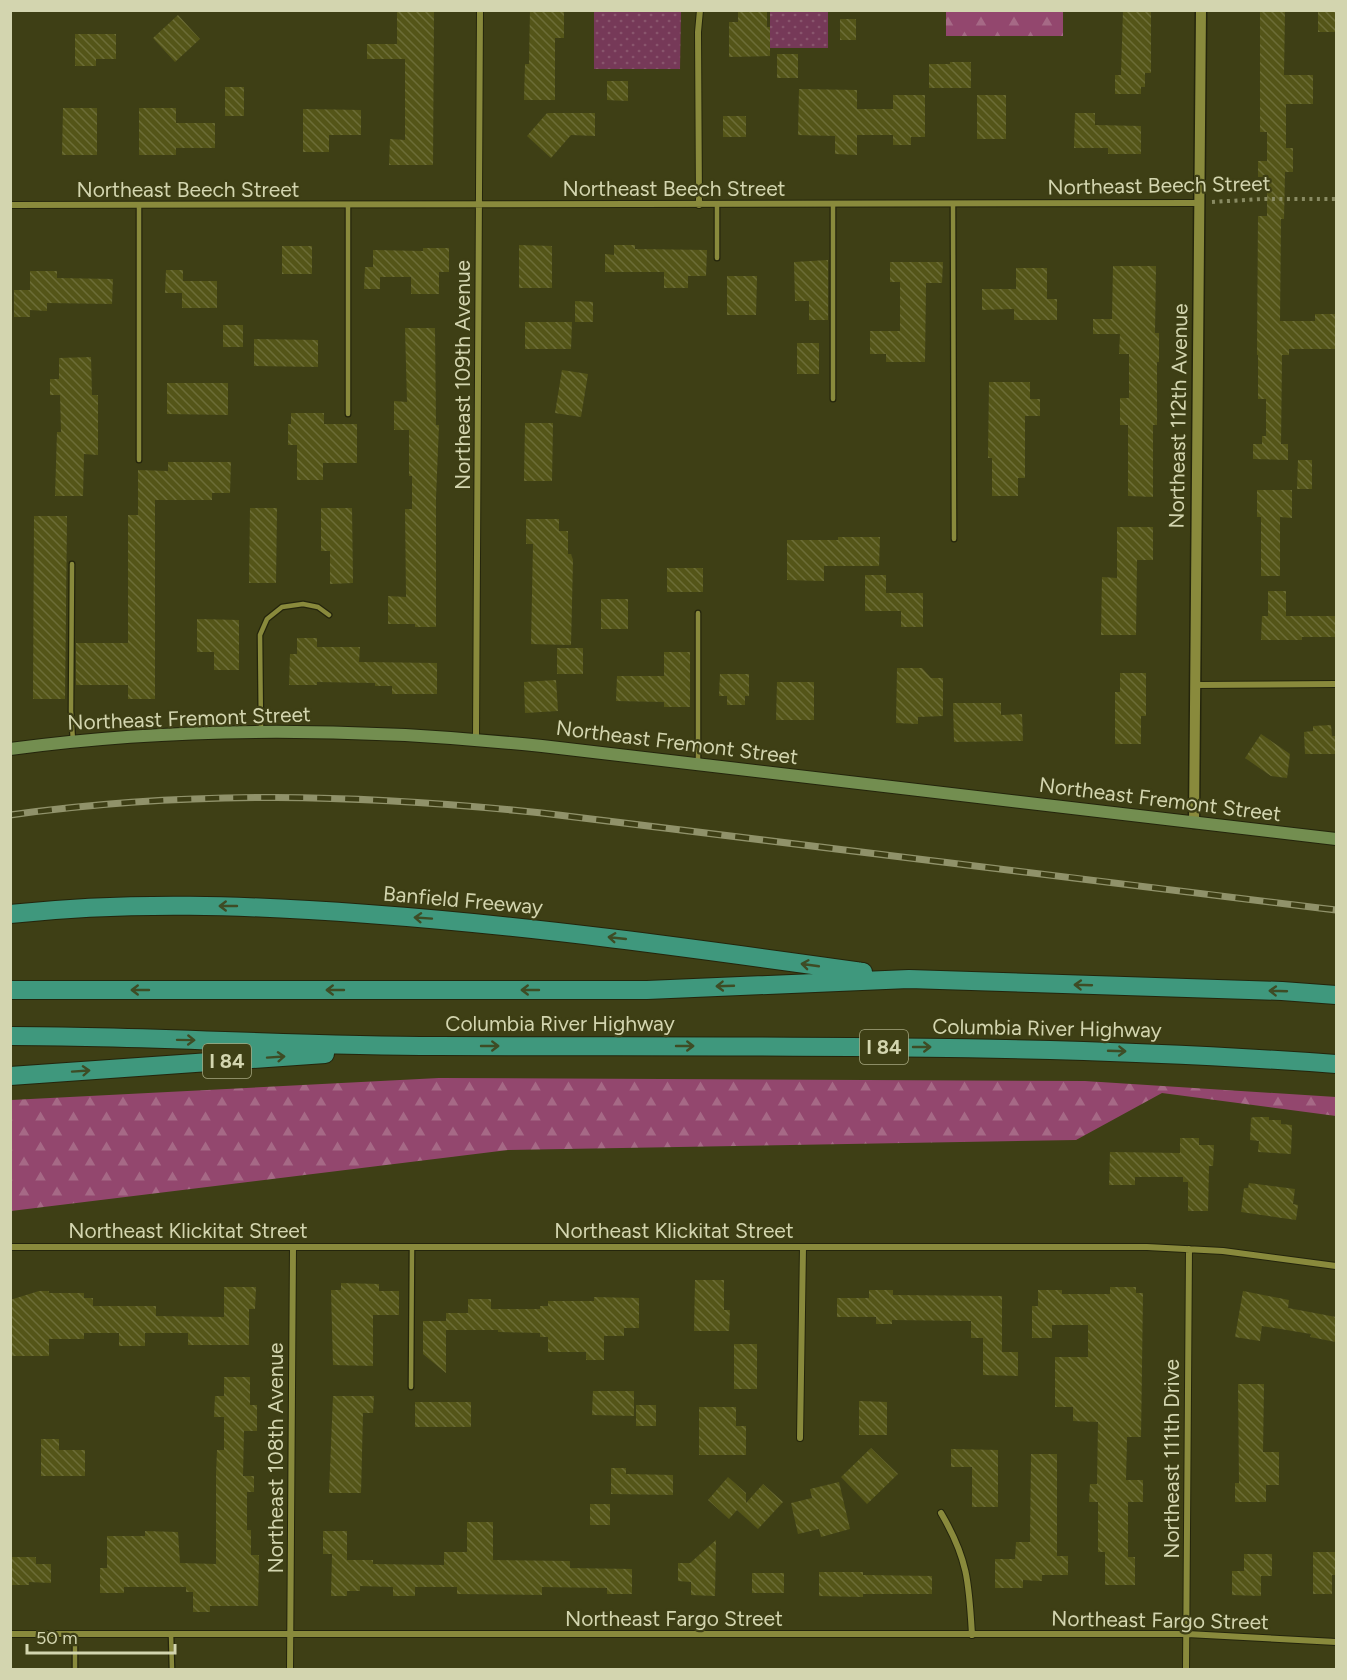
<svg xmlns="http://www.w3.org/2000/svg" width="1347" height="1680" font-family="Figtree,sans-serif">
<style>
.grass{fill:url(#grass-dots)}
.forest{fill:url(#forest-firs)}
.building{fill:url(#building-back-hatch)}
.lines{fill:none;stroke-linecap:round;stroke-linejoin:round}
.service-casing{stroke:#24250c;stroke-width:7}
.minor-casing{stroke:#24250c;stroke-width:8}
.tertiary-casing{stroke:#24250c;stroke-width:13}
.secondary-casing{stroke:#24250c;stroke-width:14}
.motorway-casing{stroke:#24250c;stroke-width:20}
.path{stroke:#898b63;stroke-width:4;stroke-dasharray:3 4.5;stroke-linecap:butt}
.service{stroke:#898a3c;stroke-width:4.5}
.minor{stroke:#898a3c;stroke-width:6}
.tertiary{stroke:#898a3c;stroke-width:10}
.secondary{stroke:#738e50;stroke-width:12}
.motorway{stroke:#3f987d;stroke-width:18}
.rail-casing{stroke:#90926a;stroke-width:7}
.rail{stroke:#3e3f15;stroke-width:4.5;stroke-dasharray:14;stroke-linecap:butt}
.oneway{stroke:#3e4c25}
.labels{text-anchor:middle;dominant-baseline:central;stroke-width:4.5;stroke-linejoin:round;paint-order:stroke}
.shield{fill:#3e3f15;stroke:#a6a881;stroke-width:1.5}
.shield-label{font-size:20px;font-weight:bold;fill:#d3d5af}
.street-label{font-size:21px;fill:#d3d5af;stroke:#3e3f15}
</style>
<defs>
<pattern id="grass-dots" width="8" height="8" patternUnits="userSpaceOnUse" patternTransform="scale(1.5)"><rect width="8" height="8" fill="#763958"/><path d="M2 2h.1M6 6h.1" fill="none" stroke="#89556d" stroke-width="1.8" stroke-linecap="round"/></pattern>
<pattern id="forest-firs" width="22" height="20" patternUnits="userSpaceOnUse" patternTransform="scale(1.5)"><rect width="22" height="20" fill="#93476e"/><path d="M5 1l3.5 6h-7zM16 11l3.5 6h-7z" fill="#a66986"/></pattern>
<pattern id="building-back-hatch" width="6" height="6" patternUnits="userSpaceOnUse" patternTransform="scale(1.5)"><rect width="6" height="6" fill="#545518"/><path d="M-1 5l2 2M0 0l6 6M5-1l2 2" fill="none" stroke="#6c6d37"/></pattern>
</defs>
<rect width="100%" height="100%" fill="#3e3f15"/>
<path class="grass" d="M594,11H681L680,69H594Z
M770,11H828V48H770Z"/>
<path class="forest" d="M946,11H1063V36H946Z
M439,1078L1085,1081L1336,1097V1116L1162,1093L1076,1140L508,1150L11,1211V1100Z"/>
<path class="building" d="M397,10H434L433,165H389L390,139L405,140V59H367V44H397Z
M530,10H564V38H555V100H524L525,64H529Z
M738,10H767V27H770V56L729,57V22H738Z
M1123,10H1151V73H1145V87H1141V94H1115V75H1121Z
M1260,10H1285L1284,75H1313V104H1286V148H1293V172H1285L1284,219H1281L1280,321H1315V314H1336V349H1289V355H1282L1281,444H1288V460L1253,459V444H1262V436H1266V399H1258V355H1257L1258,216H1267V177H1258V161H1267V132H1260Z
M1318,10H1336V32H1318Z
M178,15L200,39L175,62L153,38Z
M840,19H856V40H840Z
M75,34H116V59H96V66H75Z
M777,54H798V78H777Z
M950,62H971V88H929V64H950Z
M607,81H628V101L607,100Z
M225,87H244V116H225Z
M799,89L857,90V109H893V95H925V137H911V145H893V135H857V155L835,154V136L798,135Z
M977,95H1006V139H977Z
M63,108H97V155H62Z
M139,108H176V123H215V148H176V155H139Z
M303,109L361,110V135H329V152H303Z
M547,113H595V136L571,135L551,158L527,136Z
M1075,113H1095V125L1141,126V154H1108V148H1074Z
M723,116H746V137H723Z
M519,245L552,246V288H519Z
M614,245H635V249L707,250L706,276H688V288H664V272H605V254L614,255Z
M282,246H312V274H282Z
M423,248H449V272H439V294H411V277H380V289H364L365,267H373V250L423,251Z
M828,260V320H809V301H795L794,262Z
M890,262H943L942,283H926L925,362H886V354H870V331H900V282H890Z
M1113,266H1156L1155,333H1159V362H1157V425H1153V497L1128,496V425H1120V398H1129V354H1119L1120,334H1093V319H1112Z
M1016,268H1047V299H1057V320H1014V309L982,310V289H1016Z
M166,270H183V281H217V308H182V293H165Z
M30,271H57V278L113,279L112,304L47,303V311L30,310V317H14V290H30Z
M727,276H757L756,315H727Z
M575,301L593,302V322H575Z
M525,322H572L571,349H525Z
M223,325H243V347H223Z
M405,328H435L436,425H439L436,497V627H415V624H388V596L406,597L405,509H412V476H409V430H394V401L407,402Z
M254,339L318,340V367L254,366Z
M797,343H819V374H797Z
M91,357L92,395H98V455L84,454L83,496H55L57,432H61L60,395H50V379H59V358Z
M562,370L588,374L581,417L555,413Z
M989,382H1030V399H1040V416H1025V478H1018V496H992V458H988Z
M167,383H228V415L167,414Z
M291,413H324V424H357V463H323V480H297V445H288V424H291Z
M525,423H553L552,481H524Z
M1298,460H1312V489H1297Z
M168,462H231L230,493H212V500H155V699H128V685H76V643H128V515H138V470L168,471Z
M1257,490H1292V518L1280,517V576H1261V517H1257Z
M250,508H277L276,583H249Z
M321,508H352L353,583L330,584V551H321Z
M34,516H67L65,699H33Z
M526,519H559V531H568V554H571L573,560L571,645L531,644L533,544H526Z
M1117,527H1153V560H1137L1136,635H1101L1102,577L1117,578Z
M838,537H880L879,566H824V581L787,580V540H838Z
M667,568H703V592H667Z
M865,575H886V593H923V627H901V611H865Z
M1268,591H1286V616H1336V637H1302V640H1261L1262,616H1268Z
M601,599H628V629H601Z
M197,619L239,620V670H214V652H197Z
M297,638H317V647H360L359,662L437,663V694H392V686H375V683L317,682V685H289L290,654H297Z
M557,648H583V674H557Z
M664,652H690V707H664V702L616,701L617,676H664Z
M897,668H922L931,678H943V716L918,717V724L896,723Z
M1120,673H1146V716H1141V744H1115V692H1120Z
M720,674H749V696H745V705H727V696H719Z
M556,680L558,711L525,713L524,682Z
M777,682H814V720H776Z
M953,703H1001V715L1022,714L1023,741L954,742Z
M1331,725L1332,736H1336V754H1305L1304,732L1313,731V726Z
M1261,734L1290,754L1287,778L1271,776L1245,758Z
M1254,1117H1269V1120H1281V1124L1292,1125L1291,1154L1258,1152L1259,1141L1250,1140L1251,1118Z
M1180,1138H1199V1145H1214L1213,1166H1209L1208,1211H1188V1182H1183V1177H1135V1185H1109L1110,1152L1180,1153Z
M1249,1183L1295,1189L1293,1204L1298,1205L1296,1220L1241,1212L1244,1188H1248Z
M695,1280H724V1310H730L729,1331H694Z
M341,1283L379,1284V1291H399V1315H373V1366L333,1365L331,1290H341Z
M224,1287H256L255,1309H249V1345H188V1333H145V1346H119V1333H84V1339H49V1356H10V1300L39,1291H49V1293H84V1298H93V1306H156V1316L224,1317Z
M1110,1287H1136V1293H1143L1141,1437H1127L1126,1480H1143V1502H1128V1557H1135V1585H1105V1552H1098V1502H1089L1090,1484H1097L1098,1422L1073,1421V1407H1055V1357H1088V1325H1052V1338H1032V1306H1038V1290H1062V1294H1110Z
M869,1290H893V1295L1002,1296V1352H1018V1376L983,1375V1338H971V1321L892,1320V1324H876V1317H837V1298H869Z
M1243,1291L1289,1300L1288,1308L1336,1317V1342L1310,1337L1311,1334L1262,1326L1260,1341L1235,1337Z
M594,1297L639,1298V1328H624V1336H604V1360H586V1352H548V1337H540V1333L498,1332V1330H446V1313H468V1299H491V1309H540V1306H548V1301H594Z
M423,1321H446V1373L423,1354Z
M734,1344H757V1389H734Z
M224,1377H250V1405H257V1431H244L243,1476H254V1492H247V1530H251V1555H259L258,1606H210V1612H193V1592H186V1587H124V1593H100V1568H107V1536H145V1531L178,1532L180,1563L216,1564V1474L217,1450H224V1417H214L215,1396H224Z
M1238,1384H1264L1263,1452H1279V1485H1266V1502H1235V1483H1239Z
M593,1391H634V1416L592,1415Z
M333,1396H374L373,1413H363L361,1493H329Z
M859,1401L887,1402V1435H859Z
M415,1402H471V1427H415Z
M636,1405H656V1426H636Z
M699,1407H736V1426H746V1455H699Z
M41,1439H59V1450H85V1476H41Z
M871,1448L898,1474L867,1504L841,1477Z
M951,1449L998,1450V1507H972V1467H951Z
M1031,1454H1057V1556H1068V1575H1042V1581L1023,1580V1588H995V1559H1015L1016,1542H1030Z
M611,1468H626V1474L673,1475V1495L611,1494Z
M728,1477L746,1493V1503L763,1484L783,1502L758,1529L737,1510L729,1519L708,1500Z
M839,1482L850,1529L821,1537L819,1529L798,1534L791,1503L812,1498L810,1489Z
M590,1504H610V1525H590Z
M467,1522H493V1560L570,1561V1568L632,1569V1594H607V1588L542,1587V1595L457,1594V1587H415V1596H393V1587L360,1586V1591H347V1596H331L332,1554H323V1531H347V1560H373V1564L444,1565V1552H467Z
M716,1540L715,1596L691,1595V1582L678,1581V1563H690Z
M1313,1552H1336V1575H1332V1594H1313Z
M1244,1554H1272V1576H1261V1596L1232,1595V1571H1244Z
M11,1557H36V1564H51V1583L29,1582V1585H11Z
M819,1572H863V1575L932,1576V1594H863V1597L819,1596Z
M752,1573H784V1593H752Z"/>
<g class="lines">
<defs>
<path id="service" d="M833,204V399
M953,204L954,539
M139,205V460
M717,258V205
M348,414V205
M72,564L71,711L73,741
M698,613V762
M261,732L260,635L267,619L282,607L303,604L318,607L329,615
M411,1387L412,1247
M75,1634V1670
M171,1634L172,1670"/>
<path id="minor" d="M10,205L1200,203
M699,205L698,32L700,10
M1195,685L1336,684
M476,739L480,10
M10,1247H1147L1223,1251L1336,1266
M800,1438L803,1247
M941,1513C968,1559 969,1583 972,1635
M10,1634H1187L1336,1642
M290,1670L293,1247
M1186,1670L1189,1249"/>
<path id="tertiary" d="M1194,823L1201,10"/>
<path id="secondary" d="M10,749C187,725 366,728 542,746L1336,839"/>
<path id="motorway" d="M10,914C130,901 249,905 368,914C534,926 698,949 863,972
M10,990H647L909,979L1282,991L1336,995
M10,1036C153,1036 295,1046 437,1046C737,1047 1037,1042 1336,1064
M10,1076L325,1054"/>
</defs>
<use href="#service" class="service-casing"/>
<use href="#minor" class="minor-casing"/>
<use href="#tertiary" class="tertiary-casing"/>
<use href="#secondary" class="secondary-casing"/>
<use href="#motorway" class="motorway-casing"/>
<path class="path" d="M1212,202L1262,199H1336"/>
<use href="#service" class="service"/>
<use href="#minor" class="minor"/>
<use href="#tertiary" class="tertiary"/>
<use href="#secondary" class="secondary"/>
<use href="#motorway" class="motorway"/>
<defs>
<path id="rail" d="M10,815C191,790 360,794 542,813L1336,910"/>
</defs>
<use href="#rail" class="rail-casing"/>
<use href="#rail" class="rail"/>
</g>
<defs><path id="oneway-shaft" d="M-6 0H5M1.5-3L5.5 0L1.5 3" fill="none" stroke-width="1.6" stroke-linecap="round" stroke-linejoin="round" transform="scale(1.5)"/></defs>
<g class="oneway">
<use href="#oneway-shaft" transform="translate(228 906) rotate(-180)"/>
<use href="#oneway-shaft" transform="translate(423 918) rotate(-176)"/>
<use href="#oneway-shaft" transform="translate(617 938) rotate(-174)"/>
<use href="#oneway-shaft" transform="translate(810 965) rotate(-172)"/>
<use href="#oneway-shaft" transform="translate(1083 985) rotate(-178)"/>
<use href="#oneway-shaft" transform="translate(725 986) rotate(178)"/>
<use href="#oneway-shaft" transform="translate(140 990) rotate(180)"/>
<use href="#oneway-shaft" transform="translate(335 990) rotate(180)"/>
<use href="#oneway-shaft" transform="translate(530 990) rotate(180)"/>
<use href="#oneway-shaft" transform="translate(1278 991) rotate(-178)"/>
<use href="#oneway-shaft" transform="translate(186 1040) rotate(1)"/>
<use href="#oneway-shaft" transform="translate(490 1046)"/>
<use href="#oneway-shaft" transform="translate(685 1046)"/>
<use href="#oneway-shaft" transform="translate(922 1047)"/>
<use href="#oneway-shaft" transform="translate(1117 1051) rotate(2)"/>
<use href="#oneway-shaft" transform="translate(276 1057) rotate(-4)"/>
<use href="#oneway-shaft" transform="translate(81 1071) rotate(-4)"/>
</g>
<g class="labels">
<g class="shield">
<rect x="860" y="1030" width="48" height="34" rx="4.5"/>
<rect x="203" y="1044" width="48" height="34" rx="4.5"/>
</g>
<g class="shield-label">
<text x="884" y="1047">I 84</text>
<text x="227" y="1061">I 84</text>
</g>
<g class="street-label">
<text transform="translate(1159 185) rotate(-1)">Northeast Beech Street</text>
<text x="674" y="188">Northeast Beech Street</text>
<text x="188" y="189">Northeast Beech Street</text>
<text transform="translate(462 375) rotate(-90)">Northeast 109th Avenue</text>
<text transform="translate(1178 416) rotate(-89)">Northeast 112th Avenue</text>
<text transform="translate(189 718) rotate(-2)">Northeast Fremont Street</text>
<text transform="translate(677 742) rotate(7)">Northeast Fremont Street</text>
<text transform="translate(1160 799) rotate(7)">Northeast Fremont Street</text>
<text transform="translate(463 900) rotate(5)">Banfield Freeway</text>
<text x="560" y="1023">Columbia River Highway</text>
<text transform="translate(1047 1028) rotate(1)">Columbia River Highway</text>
<text x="188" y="1230">Northeast Klickitat Street</text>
<text x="674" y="1230">Northeast Klickitat Street</text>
<text transform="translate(275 1458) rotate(-90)">Northeast 108th Avenue</text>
<text transform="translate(1171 1459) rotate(-90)">Northeast 111th Drive</text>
<text x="674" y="1618">Northeast Fargo Street</text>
<text transform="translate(1160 1620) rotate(1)">Northeast Fargo Street</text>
</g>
</g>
<rect width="1347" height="1680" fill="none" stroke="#d3d5af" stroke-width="24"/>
<path d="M27 1644v9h148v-9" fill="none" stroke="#d3d5af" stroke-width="3"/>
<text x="36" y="1644" font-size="18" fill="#d3d5af" stroke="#3e3f15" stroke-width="4.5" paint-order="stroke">50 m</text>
</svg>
